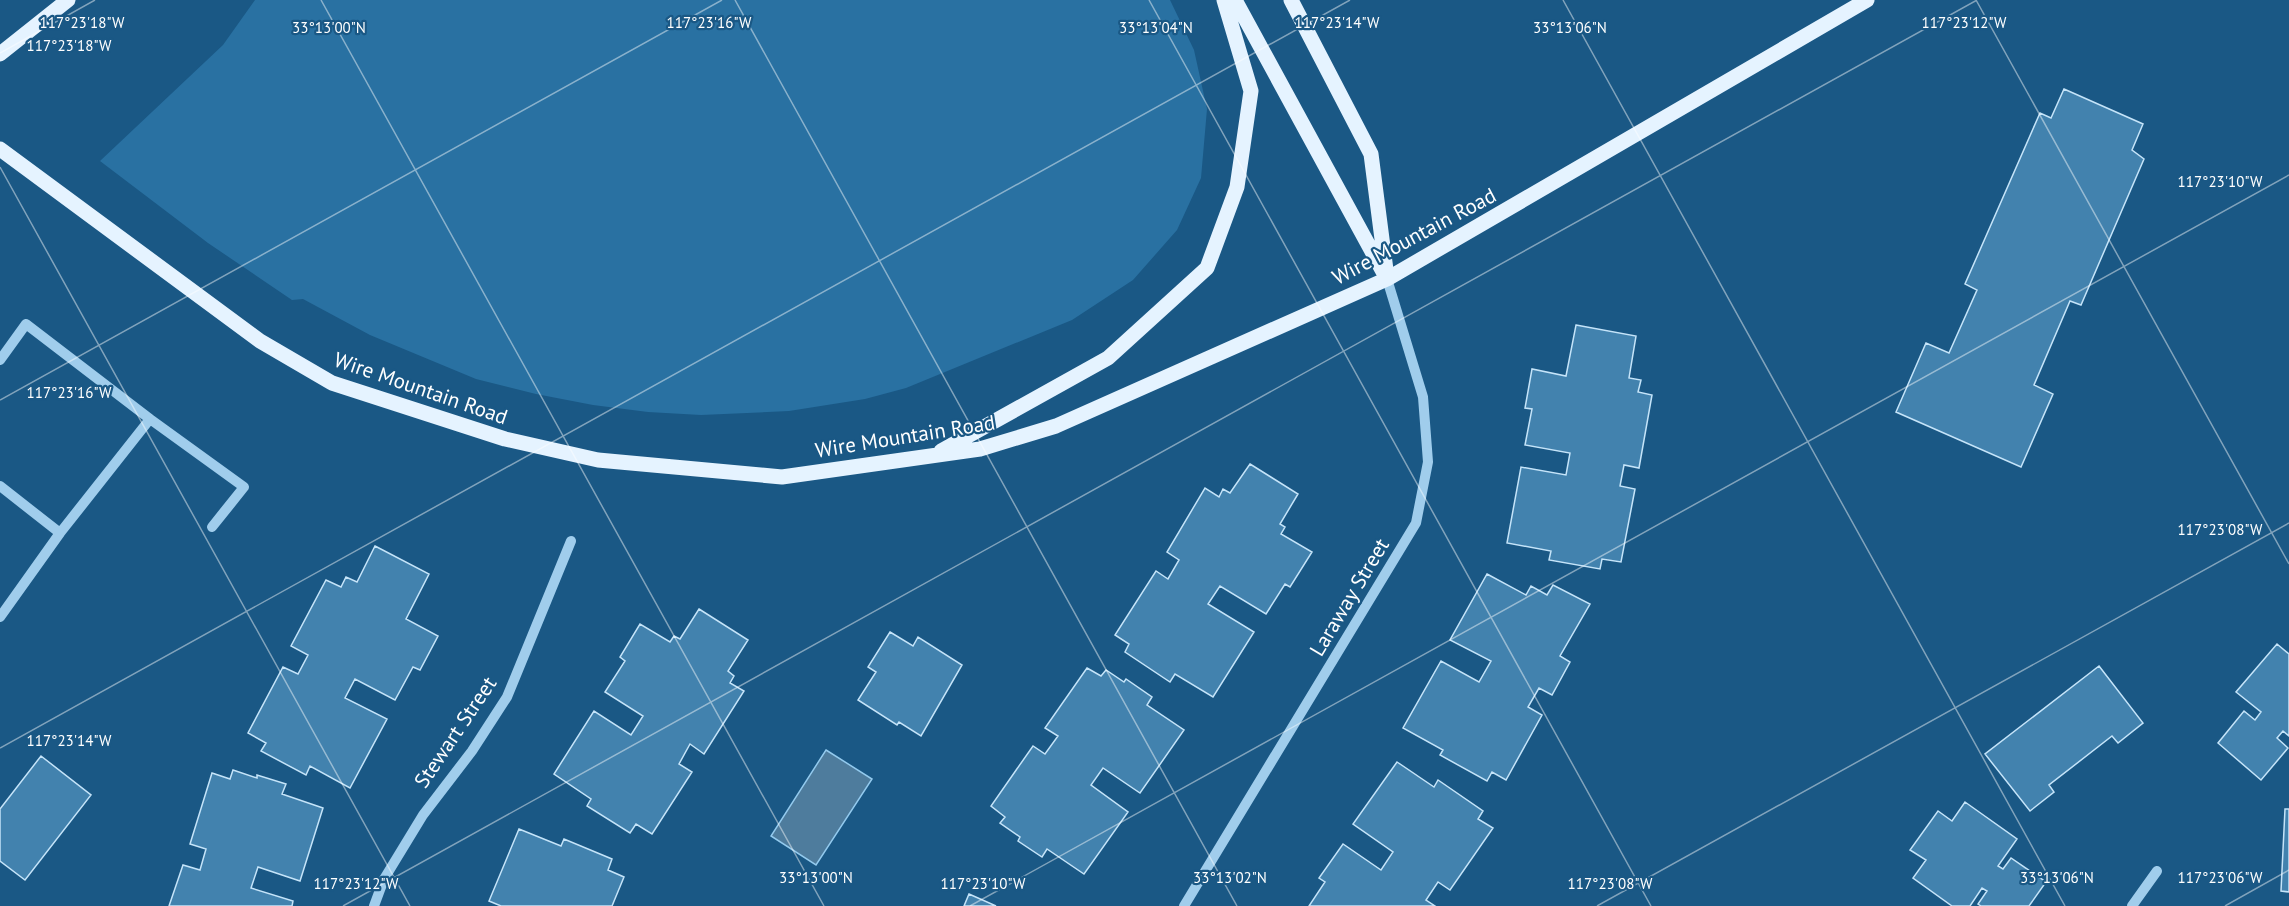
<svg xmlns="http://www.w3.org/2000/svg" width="2289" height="906" font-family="'PT Sans',sans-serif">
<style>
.green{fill:#2971a2}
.water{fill:#4e7c9d;stroke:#93caee;stroke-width:1.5}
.building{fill:#4282ae;stroke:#c5e4f9;stroke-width:1.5}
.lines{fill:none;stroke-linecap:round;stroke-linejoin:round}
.minor{stroke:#a0cdec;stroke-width:10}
.major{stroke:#e5f3ff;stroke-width:15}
.ticks{fill:none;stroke:#fff;stroke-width:1.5;stroke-opacity:0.45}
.labels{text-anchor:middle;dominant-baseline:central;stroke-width:4.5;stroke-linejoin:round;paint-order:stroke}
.street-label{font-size:21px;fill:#fff;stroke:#1a5885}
.ticks-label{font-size:15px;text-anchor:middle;fill:#fff;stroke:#1a5885;stroke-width:4.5;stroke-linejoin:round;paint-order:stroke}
</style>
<rect width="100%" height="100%" fill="#1a5885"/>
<path class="green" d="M255,0H1170L1194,50L1207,109L1201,178L1177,230L1133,280L1072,320L906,388L865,399L789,411L701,415L648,412L593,405L536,394L476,379L370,335L303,299L292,300L208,243L100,161L223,45Z"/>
<path class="water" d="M826,750L872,779L816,865L771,836Z"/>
<path class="building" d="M2064,89L2143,124L2132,150L2144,159L2081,305L2070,301L2034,385L2053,394L2021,467L1896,412L1926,343L1949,353L1977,290L1965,284L2040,113L2051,118Z
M1576,325L1636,336L1629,378L1641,380L1638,392L1652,395L1639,468L1624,465L1620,486L1635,489L1621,562L1602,559L1600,569L1549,560L1551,551L1507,543L1521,467L1566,475L1570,453L1525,445L1532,409L1525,408L1532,369L1566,376Z
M1250,464L1298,494L1280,524L1285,527L1281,534L1312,552L1290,587L1285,584L1266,614L1220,586L1208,604L1254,632L1213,697L1175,674L1170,682L1125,652L1129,644L1115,635L1156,571L1168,579L1179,560L1167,552L1205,488L1219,497L1223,489L1230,493Z
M375,546L429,574L406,619L438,636L420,670L413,667L395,700L355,679L345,698L387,719L350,788L310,766L306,775L261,751L266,743L248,733L283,667L298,674L308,655L291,646L326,580L341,587L346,577L357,582Z
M1487,574L1526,595L1531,586L1547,595L1553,585L1590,604L1560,656L1570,662L1552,695L1539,688L1528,707L1542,715L1506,780L1492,772L1487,781L1440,755L1443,750L1403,728L1441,661L1479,682L1491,661L1450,640Z
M699,609L748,640L728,671L734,676L730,683L744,691L704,754L690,744L679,764L692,772L652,834L636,824L630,833L587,806L591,799L554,774L594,711L631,735L643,716L605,692L625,661L620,657L640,624L670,642L674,636L680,639Z
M890,632L913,646L918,637L962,665L921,736L899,722L897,725L858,700L876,672L868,667Z
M2277,644L2289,654V736L2283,731L2277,738L2288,748L2261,780L2218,743L2244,711L2255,720L2261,712L2236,692Z
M2099,666L2143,723L2118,743L2112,736L2049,785L2054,792L2030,811L1985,754Z
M1087,668L1101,676L1106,670L1124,682L1126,679L1152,697L1147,705L1184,730L1140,793L1103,768L1091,785L1128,812L1084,874L1047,849L1042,857L1018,841L1020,837L1000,823L1005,817L991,806L1033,746L1045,754L1058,736L1045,728Z
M41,756L91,795L25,880L0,861V809Z
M1397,762L1434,787L1438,780L1483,811L1478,819L1493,828L1450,890L1438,882L1426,900L1435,906H1309L1325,882L1319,878L1343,844L1381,870L1393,852L1353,824Z
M233,770L257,778V775L286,784L282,794L323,808L300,881L258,867L251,888L293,901L292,906H169L183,865L200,870L206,849L190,844L212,773L230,779Z
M1965,802L2017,839L1998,866L2003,869L2011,858L2046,882L2029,906H1981L1978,904L1987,891L1982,888L1970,906H1952L1913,878L1926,860L1910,850L1938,811L1952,821Z
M2285,809H2289V892L2281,891Z
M519,829L561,846L564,839L612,859L608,870L624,877L612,906H501L489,901Z
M969,894L996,906H964Z"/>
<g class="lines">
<path class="minor" d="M0,360L26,324L150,419
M0,486L60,533L150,419L244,487L212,527
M0,617L60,533
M374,906L384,879L423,815L472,751L507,697L571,541
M1184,906L1416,523L1428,462L1423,397L1387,279
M2132,906L2157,871"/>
<path class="major" d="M1235,0L1387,279
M1291,0L1371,154L1386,270
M0,54L68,0
M0,149L260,341L332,383L505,439L598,460L782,477L980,449L1056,426L1387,279L1867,0
M941,451L1108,358L1207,268L1237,187L1251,91L1224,0"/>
</g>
<path class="ticks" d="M321,0L824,906M735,0L1237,906M1149,0L1651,906M1563,0L2065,906M1976,0L2289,564M0,53L95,0M0,167L410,906M0,400L722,0M0,748L1350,0M343,906L1977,0M970,906L2289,175M1597,906L2289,523M2225,906L2289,870"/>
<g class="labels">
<g class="street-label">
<text transform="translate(1414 236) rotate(-28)">Wire Mountain Road</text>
<text transform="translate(421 388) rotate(19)">Wire Mountain Road</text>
<text transform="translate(905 436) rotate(-9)">Wire Mountain Road</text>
<text transform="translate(1349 597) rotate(-59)">Laraway Street</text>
<text transform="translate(455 732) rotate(-56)">Stewart Street</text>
</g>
</g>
<g class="ticks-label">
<text x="709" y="28">117°23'16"W</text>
<text x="1337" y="28">117°23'14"W</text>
<text x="1964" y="28">117°23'12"W</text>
<text x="82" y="28">117°23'18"W</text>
<text x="329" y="33">33°13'00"N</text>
<text x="1156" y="33">33°13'04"N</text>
<text x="1570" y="33">33°13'06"N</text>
<text x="69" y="51">117°23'18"W</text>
<text x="2220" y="187">117°23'10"W</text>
<text x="69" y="398">117°23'16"W</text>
<text x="2220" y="535">117°23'08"W</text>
<text x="69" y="746">117°23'14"W</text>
<text x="2220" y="883">117°23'06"W</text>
<text x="816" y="883">33°13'00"N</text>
<text x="1230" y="883">33°13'02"N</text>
<text x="2057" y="883">33°13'06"N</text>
<text x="356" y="889">117°23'12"W</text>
<text x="983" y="889">117°23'10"W</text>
<text x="1610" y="889">117°23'08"W</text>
</g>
</svg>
